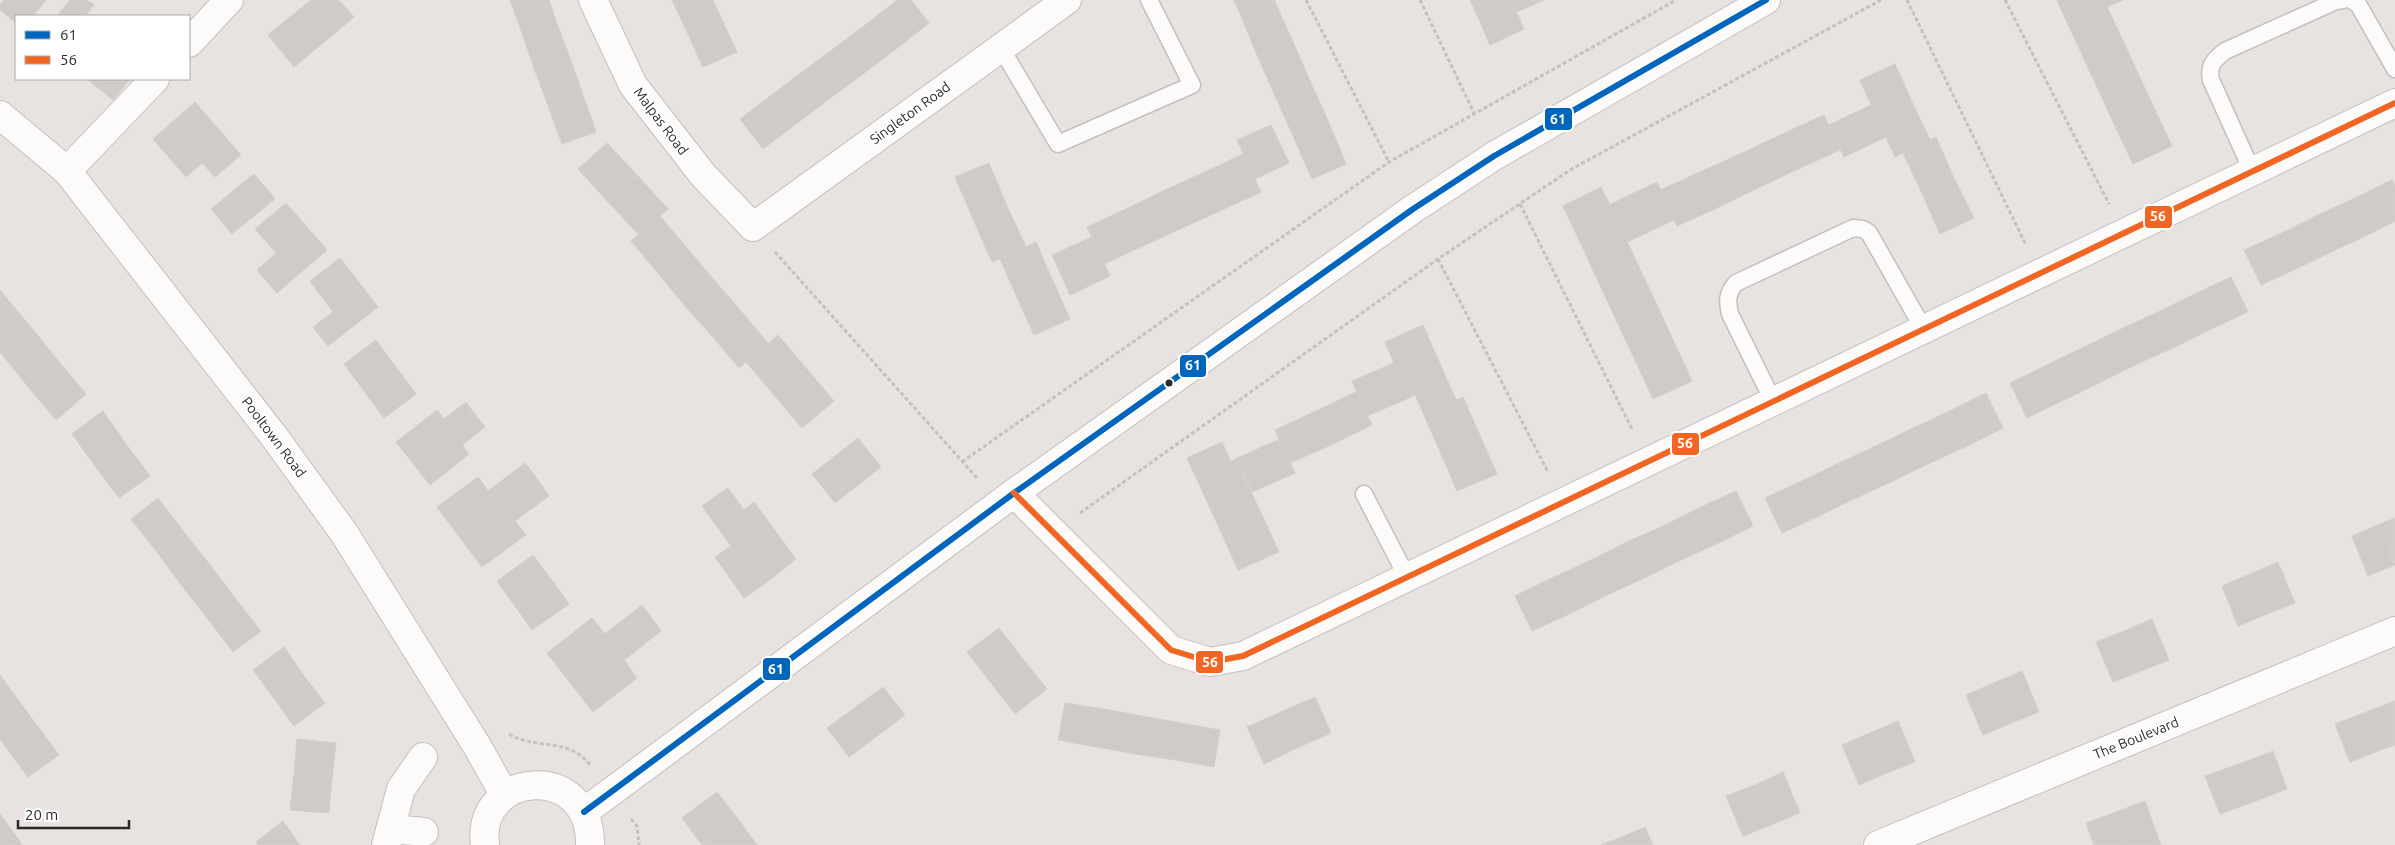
<svg xmlns="http://www.w3.org/2000/svg" width="2395" height="845" font-family="Ubuntu,sans-serif">
<style>
.building{fill:#cfcbc9;stroke:#d3cecc}
.lines{fill:none;stroke-linecap:round;stroke-linejoin:round}
.service-casing{stroke:#c2c0c1;stroke-width:19}
.minor-casing{stroke:#c2c0c1;stroke-width:30}
.tertiary-casing{stroke:#c2c0c1;stroke-width:30}
.secondary-casing{stroke:#c2c0c1;stroke-width:30}
.path{stroke:#c3c2c2;stroke-width:3;stroke-dasharray:4 2.5;stroke-linecap:butt}
.service{stroke:#fcfbfa;stroke-width:16}
.minor{stroke:#fcfbfa;stroke-width:28}
.tertiary{stroke:#fcfbfa;stroke-width:28}
.secondary{stroke:#fcfbfa;stroke-width:28}
.bus-1-casing{stroke:#fff;stroke-width:10}
.bus-2-casing{stroke:#fff;stroke-width:10}
.bus-1{stroke:#0065bd;stroke-width:6}
.bus-2{stroke:#f26522;stroke-width:6}
.bus-dot{fill:#2a2a2a;stroke:#fff;stroke-width:2}
.labels{text-anchor:middle;dominant-baseline:central;stroke-width:4;stroke-linejoin:round;paint-order:stroke}
.street-label{font-size:14px;fill:#2a2a2a;stroke:#fff}
.line-badge{stroke:#fff;stroke-width:2}
.badge-label{font-size:14px;text-anchor:middle;font-weight:bold;fill:#fff}
</style>
<rect width="100%" height="100%" fill="#e8e2e0"/>
<path class="building" d="M4,0H46L33,16H16V23L0,10V5Z
M70,0H87L94,5L85,16H57Z
M311,0H339L354,17L294,67L268,35Z
M510,0H549L556,21L522,33Z
M672,0H713L721,18L688,34Z
M897,0H911L929,23L896,49L873,19Z
M1234,0H1275V2L1241,16Z
M1470,0H1485L1473,6Z
M1485,0H1511L1524,29L1490,45L1473,6Z
M1511,0H1544L1517,12Z
M2057,0H2075L2060,7Z
M2075,0H2104L2118,30L2079,48L2060,7Z
M2104,0H2123L2107,7Z
M1275,2L1293,42L1258,57L1241,16Z
M721,18L737,52L703,67L688,34Z
M873,19L896,49L863,74L840,44Z
M556,21L570,58L535,71L522,33Z
M2118,30L2136,69L2097,87L2079,48Z
M1293,42L1311,83L1276,98L1258,57Z
M840,44L863,74L829,99L806,69Z
M570,58L583,95L549,108L535,71Z
M1895,64L1912,102L1877,118L1860,80Z
M806,69L829,99L796,124L773,94Z
M2136,69L2154,108L2115,126L2097,87Z
M87,79H130L113,100Z
M1311,83L1329,123L1294,138L1276,98Z
M773,94L796,124L763,149L740,119Z
M583,95L596,132L562,144L549,108Z
M195,102L241,155L215,177L202,163L186,177L153,139Z
M1912,102L1930,140L1895,157L1877,118Z
M1871,105L1886,137L1844,157L1829,125Z
M2154,108L2172,146L2133,164L2115,126Z
M1824,115L1840,150L1796,170L1780,135Z
M1329,123L1346,164L1312,179L1294,138Z
M1271,125L1289,163L1255,179L1237,140Z
M1780,135L1796,170L1756,189L1740,154Z
M1936,137L1954,178L1922,193L1903,153Z
M607,143L637,175L609,203L578,169Z
M1243,154L1261,192L1222,210L1205,172Z
M1740,154L1756,189L1717,208L1700,172Z
M989,163L1007,206L974,221L955,177Z
M1205,172L1222,210L1182,228L1165,190Z
M1700,172L1717,208L1677,226L1660,190Z
M254,174L275,199L232,234L211,209Z
M637,175L668,209L639,235L609,203Z
M1954,178L1974,218L1940,234L1922,193Z
M2392,180L2395,186V221L2372,233L2355,198Z
M1657,182L1674,220L1627,242L1609,205Z
M1601,187L1619,224L1580,242L1563,206Z
M1165,190L1182,228L1143,246L1126,209Z
M2355,198L2372,233L2335,250L2318,215Z
M286,203L327,250L277,293L257,270L276,253L255,229Z
M1007,206L1026,247L992,262L974,221Z
M1126,209L1143,246L1104,264L1087,227Z
M2318,215L2335,250L2298,268L2282,233Z
M660,216L686,247L657,272L631,241Z
M1619,224L1638,265L1599,283L1580,242Z
M2282,233L2298,268L2261,285L2244,250Z
M1092,237L1110,276L1070,295L1052,255Z
M1036,242L1052,279L1016,295L1000,259Z
M686,247L715,281L685,306L657,272Z
M340,258L378,307L328,346L313,327L333,312L310,281Z
M1638,265L1656,303L1617,322L1599,283Z
M2231,277L2248,312L2211,329L2195,294Z
M1052,279L1070,319L1034,335L1016,295Z
M715,281L741,311L712,336L685,306Z
M0,290L9,301L0,308Z
M2195,294L2211,329L2175,347L2158,312Z
M9,301L35,332L4,357L0,352V308Z
M1656,303L1674,342L1635,360L1617,322Z
M741,311L768,343L739,368L712,336Z
M2158,312L2175,347L2137,364L2121,329Z
M1423,325L1440,364L1402,382L1385,342Z
M2121,329L2137,364L2101,382L2084,347Z
M35,332L60,363L30,389L4,357Z
M778,335L806,368L774,395L746,362Z
M376,340L396,367L364,391L344,364Z
M1674,342L1692,381L1653,399L1635,360Z
M2084,347L2101,382L2064,400L2047,365Z
M60,363L86,394L56,420L30,389Z
M1394,363L1409,398L1367,416L1352,381Z
M1440,364L1456,400L1424,415L1415,395L1409,398L1402,382Z
M2047,365L2064,400L2027,418L2010,383Z
M396,367L416,394L384,418L364,391Z
M806,368L834,401L802,428L774,395Z
M1356,392L1372,425L1331,445L1316,411Z
M1986,393L2003,428L1967,446L1950,411Z
M1463,397L1481,438L1442,456L1424,415Z
M466,402L473,412L411,461L396,442L437,410L444,419Z
M103,411L126,444L95,466L72,434Z
M1316,411L1331,445L1290,463L1275,430Z
M1950,411L1967,446L1930,463L1913,428Z
M473,412L485,427L462,445L469,454L430,485L411,461Z
M1913,428L1930,463L1893,481L1876,446Z
M858,438L881,467L835,503L812,474Z
M1481,438L1497,474L1457,491L1442,456Z
M1280,439L1295,473L1252,492L1237,458Z
M1222,442L1231,462L1237,458L1244,477L1204,495L1187,458Z
M126,444L150,476L119,498L95,466Z
M1876,446L1893,481L1856,498L1839,463Z
M525,463L536,477L458,535L437,507L478,477L488,491Z
M1839,463L1856,498L1819,516L1802,481Z
M536,477L549,496L515,521L526,535L482,567L458,535Z
M1244,477L1261,513L1221,532L1204,495Z
M1802,481L1819,516L1782,533L1765,498Z
M728,488L744,510L754,502L796,559L770,580L713,498Z
M1736,491L1753,526L1716,544L1699,508Z
M158,498L184,532L157,552L131,519Z
M713,498L770,580L744,598L715,557L731,546L702,506Z
M1699,508L1716,544L1679,561L1663,526Z
M1261,513L1279,552L1238,570L1221,532Z
M2395,518V561L2380,524Z
M2380,524L2395,565L2368,576L2352,536Z
M1663,526L1679,561L1642,579L1625,543Z
M184,532L210,565L182,586L157,552Z
M1625,543L1642,579L1605,596L1589,561Z
M533,555L551,579L515,606L497,581Z
M1589,561L1605,596L1569,614L1552,578Z
M2278,562L2295,603L2267,614L2250,574Z
M210,565L235,598L208,619L182,586Z
M2250,574L2267,614L2238,626L2222,586Z
M1552,578L1569,614L1532,631L1515,596Z
M551,579L569,604L532,630L515,606Z
M235,598L261,631L233,652L208,619Z
M642,605L651,617L568,680L547,653L592,618L605,634Z
M651,617L661,631L624,660L637,678L593,712L568,680Z
M2152,619L2169,660L2141,671L2124,631Z
M999,628L1023,659L991,683L967,652Z
M2124,631L2141,671L2113,682L2096,642Z
M284,647L304,676L273,697L253,670Z
M1023,659L1047,689L1015,714L991,683Z
M2022,671L2039,712L2011,723L1994,683Z
M0,675L13,693L0,702Z
M304,676L325,703L294,726L273,697Z
M1994,683L2011,723L1983,735L1966,695Z
M883,687L905,715L849,757L827,728Z
M13,693L36,724L5,746L0,739V702Z
M1315,697L1331,733L1297,748L1281,712Z
M2395,701V745L2383,749L2369,711Z
M1065,703L1103,709L1097,747L1058,740Z
M1103,709L1142,716L1136,754L1097,747Z
M2369,711L2383,749L2350,762L2335,724Z
M1281,712L1297,748L1264,764L1247,727Z
M1142,716L1181,723L1175,760L1136,754Z
M1898,721L1915,762L1887,773L1870,733Z
M1181,723L1220,730L1214,767L1175,760Z
M36,724L59,755L28,777L5,746Z
M1870,733L1887,773L1859,785L1842,745Z
M297,739L336,743L332,779L294,774Z
M2273,751L2287,789L2253,802L2239,764Z
M2239,764L2253,802L2220,814L2205,776Z
M1783,772L1800,813L1771,825L1755,785Z
M294,774L332,779L329,813L290,810Z
M1755,785L1771,825L1743,836L1726,796Z
M717,792L738,819L702,845L682,818Z
M2145,801L2161,845H2128L2116,812Z
M2116,812L2128,845H2094L2086,823Z
M0,814L22,844L21,845H0Z
M738,819L757,845H703Z
M283,821L300,845H258L256,842Z
M1645,827L1653,845H1620L1617,839Z
M1617,839L1620,845H1601Z"/>
<g class="lines">
<defs>
<path id="service" d="M2351,0L2358,4L2395,69
M1001,48L1058,144L1192,85L1149,0
M2252,171L2211,80C2208,65 2214,60 2225,51L2336,1L2343,0
M1773,401L1730,314C1727,301 1727,293 1736,283L1853,228L1863,229L1869,233L1923,328
M1364,494L1407,577"/>
<path id="minor" d="M593,0L633,85L703,175L753,227L1067,0
M189,43L229,0
M67,171L155,79
M1014,493L1171,650L1210,662L1243,656L2395,103
M392,829L424,832
M386,845L401,789L423,757
M1878,845L2395,631"/>
<path id="tertiary" d="M0,115L67,171L273,435L344,533L477,746L504,794"/>
<path id="secondary" d="M584,812L1014,493L1413,209L1494,156L1766,0
M485,845C475,771 591,760 590,845"/>
</defs>
<use href="#service" class="service-casing"/>
<use href="#minor" class="minor-casing"/>
<use href="#tertiary" class="tertiary-casing"/>
<use href="#secondary" class="secondary-casing"/>
<path class="path" d="M1306,0L1389,162
M1420,0L1474,113
M1907,0L2026,245
M2005,0L2109,204
M1520,204L1633,431
M775,252L978,479
M1438,259L1548,472
M962,462L1389,162L1676,0
M1080,513L1438,259L1570,170L1881,0
M509,734C538,751 568,736 591,766
M631,819L637,826L639,845"/>
<use href="#service" class="service"/>
<use href="#minor" class="minor"/>
<use href="#tertiary" class="tertiary"/>
<use href="#secondary" class="secondary"/>
<defs>
<path id="bus-1" d="M584,812L1014,493L1413,209L1494,156L1766,0"/>
<path id="bus-2" d="M1014,493L1171,650L1210,662L1243,656L2395,103"/>
</defs>
<use href="#bus-1" class="bus-1-casing"/>
<use href="#bus-2" class="bus-2-casing"/>
<use href="#bus-1" class="bus-1"/>
<use href="#bus-2" class="bus-2"/>
</g>
<circle class="bus-dot" cx="1169" cy="383" r="4.5"/>
<g class="labels">
<g class="street-label">
<text transform="translate(910 113) rotate(-36)">Singleton Road</text>
<text transform="translate(661 121) rotate(53)">Malpas Road</text>
<text transform="translate(274 437) rotate(53)">Pooltown Road</text>
<text transform="translate(2136 738) rotate(-22)">The Boulevard</text>
</g>
</g>
<g class="line-badge">
<rect x="1544" y="107" width="29" height="24" rx="5" fill="#0065bd"/>
<rect x="2144" y="205" width="29" height="24" rx="5" fill="#f26522"/>
<rect x="1179" y="354" width="28" height="24" rx="5" fill="#0065bd"/>
<rect x="1671" y="432" width="29" height="24" rx="5" fill="#f26522"/>
<rect x="1195" y="650" width="29" height="24" rx="5" fill="#f26522"/>
<rect x="762" y="657" width="29" height="24" rx="5" fill="#0065bd"/>
</g>
<g class="badge-label">
<text x="1558" y="124">61</text>
<text x="2158" y="221">56</text>
<text x="1193" y="370">61</text>
<text x="1685" y="448">56</text>
<text x="1210" y="667">56</text>
<text x="776" y="674">61</text>
</g>
<rect x="15" y="15" width="175" height="65" fill="#ffffff" stroke="#aaaaaa"/>
<rect x="25" y="31" width="25" height="8" fill="#0065bd" stroke="#aaaaaa"/>
<text x="60" y="40" font-size="15" fill="#2a2a2a">61</text>
<rect x="25" y="56" width="25" height="8" fill="#f26522" stroke="#aaaaaa"/>
<text x="60" y="65" font-size="15" fill="#2a2a2a">56</text>
<path d="M18 820v8h111v-8" fill="none" stroke="#2a2a2a" stroke-width="2.5"/>
<text x="25" y="820" font-size="15" fill="#2a2a2a" stroke="#ffffff" stroke-width="4" paint-order="stroke">20 m</text>
</svg>
